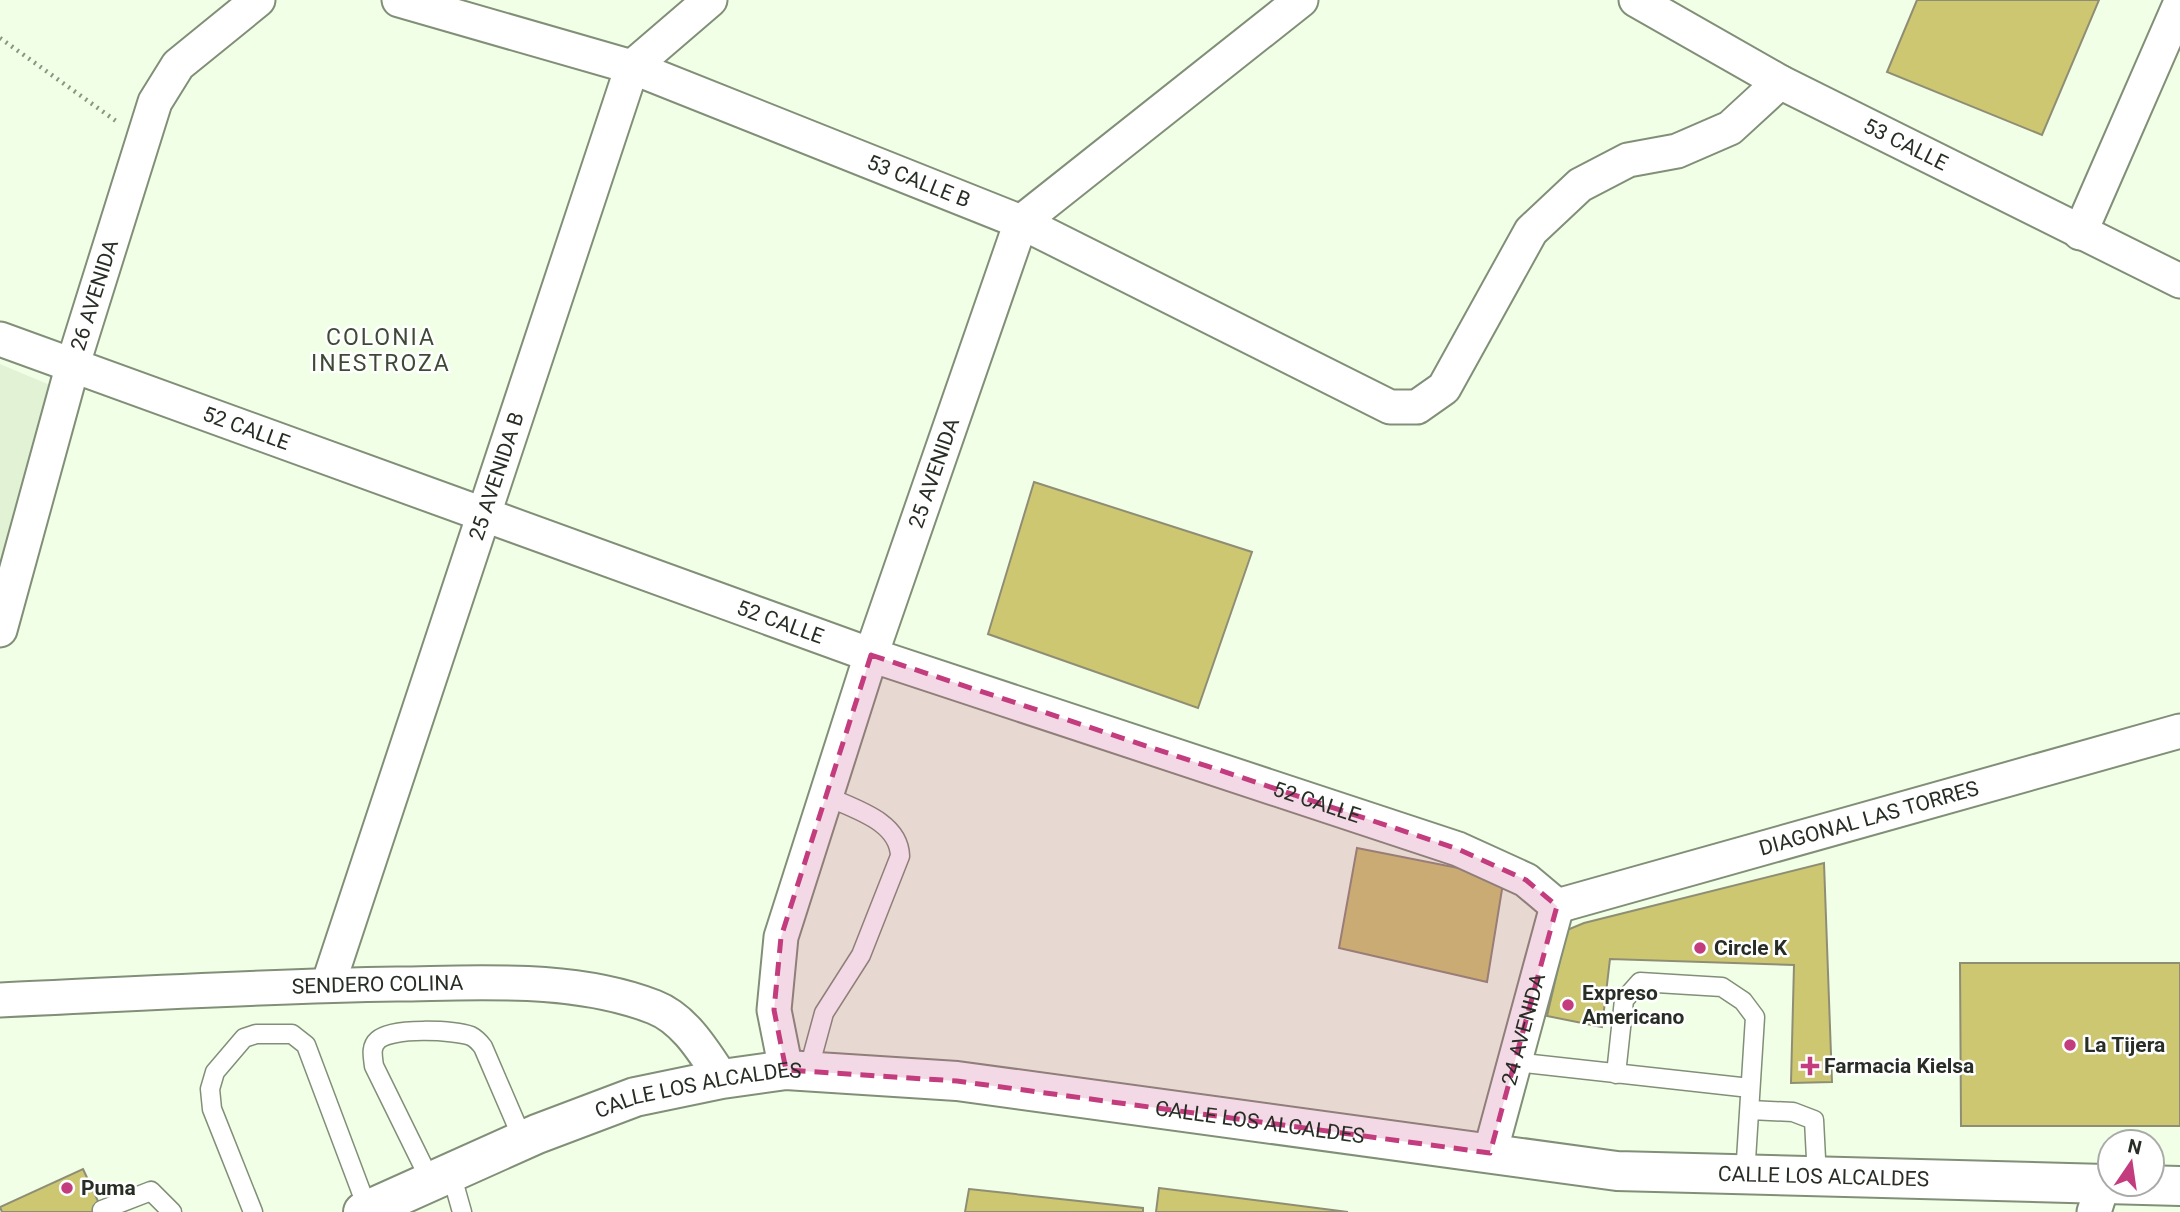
<svg xmlns="http://www.w3.org/2000/svg" width="2180" height="1212" font-family="Roboto,sans-serif">
<style>
.built{fill:#e1f3d4}
.building{fill:#cdc772;stroke:#8f8e75;stroke-width:2}
.lines{fill:none;stroke-linecap:round;stroke-linejoin:round}
.service-casing{stroke:#828f78;stroke-width:21}
.minor-casing{stroke:#828f78;stroke-width:37}
.secondary-casing{stroke:#828f78;stroke-width:42}
.path{stroke:#8b9584;stroke-width:4.5;stroke-dasharray:2 5;stroke-linecap:butt}
.service{stroke:#fff;stroke-width:18}
.minor{stroke:#fff;stroke-width:33}
.secondary{stroke:#fff;stroke-width:38}
.marked{fill:#c33d7e;fill-opacity:0.2;stroke:#c33d7e;stroke-width:5;stroke-dasharray:14 9;stroke-linejoin:round}
.poi-dot{fill:#c33d7e;stroke:#fff;stroke-width:2.5}
.labels{text-anchor:middle;dominant-baseline:central;stroke-width:5;stroke-linejoin:round;paint-order:stroke}
.street-label{font-size:21px;fill:#282e25;stroke:#fff}
.poi-label{font-size:21px;font-weight:bold;fill:#282e25;stroke:#fff;text-anchor:start}
.neighbourhood-label{font-size:23px;letter-spacing:2px;fill:#3e4a36;stroke:#fff}
</style>
<rect width="100%" height="100%" fill="#f0ffe6"/>
<path class="built" d="M0,364L50,385L0,572Z"/>
<path class="building" d="M1917,0H2099L2042,135L1887,72Z
M1034,482L1252,552L1198,708L988,634Z
M1357,848L1504,877L1487,982L1339,948Z
M1824,863L1832,1082L1791,1083L1794,965L1610,959L1602,1027L1547,1016L1567,930L1584,923Z
M1960,963H2180V1126H1961Z
M83,1169L103,1212H2L0,1207Z
M1159,1188L1348,1212H1156Z
M969,1189L1143,1208V1212H965Z"/>
<g class="lines">
<defs>
<path id="service" d="M1515,1062L1750,1088
M808,1072L824,1013L861,955L900,856C899,821 854,809 826,796
M1616,1074L1624,1000L1640,982L1722,987L1743,1001L1755,1017L1745,1176
M1750,1110L1793,1112L1814,1120L1817,1178
M451,1173L462,1212
M431,1182L374,1066C373,1057 370,1047 378,1040C391,1027 454,1030 471,1036C475,1038 480,1043 483,1047L523,1140
M102,1210L151,1191L172,1212
M253,1212L212,1109L210,1089L215,1072L244,1038L256,1034H292L306,1045L368,1210"/>
<g id="minor">
<path id="s1" d="M399,0L632,67L1021,222L1390,407H1417L1444,388L1531,231L1580,185L1628,160L1677,151L1730,128L1780,82"/>
<path id="s2" d="M1636,0L1780,82L2180,281"/>
<path d="M2080,233L2180,4"/>
<path id="s3" d="M0,339L871,655L1458,849L1526,880L1557,906"/>
<path id="s4" d="M0,630L73,364L155,102L178,65L258,0"/>
<path id="s5" d="M1557,906L2180,731"/>
<path id="s6" d="M328,985L632,67L710,0"/>
<path id="s7" d="M0,1000C132,994 264,986 397,984C481,983 574,976 654,1007C685,1019 704,1052 722,1079"/>
<path id="s8" d="M786,1070L774,1010L781,937L871,655L1021,222L1301,0"/>
<path id="s9" d="M1490,1153L1557,906"/>
<path d="M2094,1212L2103,1184"/>
</g>
<g id="secondary">
<path id="s10" d="M363,1212L537,1134L635,1097L722,1079L786,1070L957,1081L1617,1171L2180,1186"/>
</g>
</defs>
<use href="#service" class="service-casing"/>
<use href="#minor" class="minor-casing"/>
<use href="#secondary" class="secondary-casing"/>
<path class="path" d="M0,38L116,121"/>
<use href="#service" class="service"/>
<use href="#minor" class="minor"/>
<use href="#secondary" class="secondary"/>
</g>
<path class="marked" d="M871,655L1458,849L1526,880L1557,906L1490,1153L957,1081L786,1070L774,1010L781,937Z"/>
<g class="poi-dot">
<circle cx="1700" cy="948" r="7"/>
<circle cx="1568" cy="1005" r="7"/>
<circle cx="2070" cy="1045" r="7"/>
<path d="M1806.5 1055.5h7v7h7v7h-7v7h-7v-7h-7v-7h7z"/>
<circle cx="67" cy="1188" r="7"/>
</g>
<g class="labels">
<g class="street-label">
<text stroke="none"><textPath href="#s2" startOffset="306">53 CALLE</textPath></text>
<text stroke="none"><textPath href="#s1" startOffset="551">53 CALLE B</textPath></text>
<text stroke="none"><textPath href="#s4" startOffset="348">26 AVENIDA</textPath></text>
<text stroke="none"><textPath href="#s3" startOffset="262">52 CALLE</textPath></text>
<text stroke="none"><textPath href="#s8" startOffset="623">25 AVENIDA</textPath></text>
<text stroke="none"><textPath href="#s6" startOffset="536">25 AVENIDA B</textPath></text>
<text stroke="none"><textPath href="#s3" startOffset="830">52 CALLE</textPath></text>
<text stroke="none"><textPath href="#s3" startOffset="1396">52 CALLE</textPath></text>
<text stroke="none"><textPath href="#s5" startOffset="324">DIAGONAL LAS TORRES</textPath></text>
<text stroke="none"><textPath href="#s7" startOffset="378">SENDERO COLINA</textPath></text>
<text stroke="none"><textPath href="#s9" startOffset="128">24 AVENIDA</textPath></text>
<text stroke="none"><textPath href="#s10" startOffset="359">CALLE LOS ALCALDES</textPath></text>
<text stroke="none"><textPath href="#s10" startOffset="926">CALLE LOS ALCALDES</textPath></text>
<text stroke="none"><textPath href="#s10" startOffset="1493">CALLE LOS ALCALDES</textPath></text>
</g>
<g class="poi-label">
<text x="1714" y="948">Circle K</text>
<text x="1582" y="993">Expreso<tspan x="1582" dy="24">Americano</tspan></text>
<text x="2084" y="1045">La Tijera</text>
<text x="1824" y="1066">Farmacia Kielsa</text>
<text x="81" y="1188">Puma</text>
</g>
<g class="neighbourhood-label">
<text x="381" y="337">COLONIA<tspan x="381" dy="26">INESTROZA</tspan></text>
</g>
</g>
<g transform="translate(2131 1163) rotate(13)"><circle r="33" fill="#ffffff" stroke="#a9aba8" stroke-width="2"/>
<path d="M0-5L12 26L0 18L-12 26Z" fill="#c33d7e"/>
<text y="-10" font-size="19" font-weight="bold" text-anchor="middle" fill="#282e25">N</text>
</g>
</svg>
